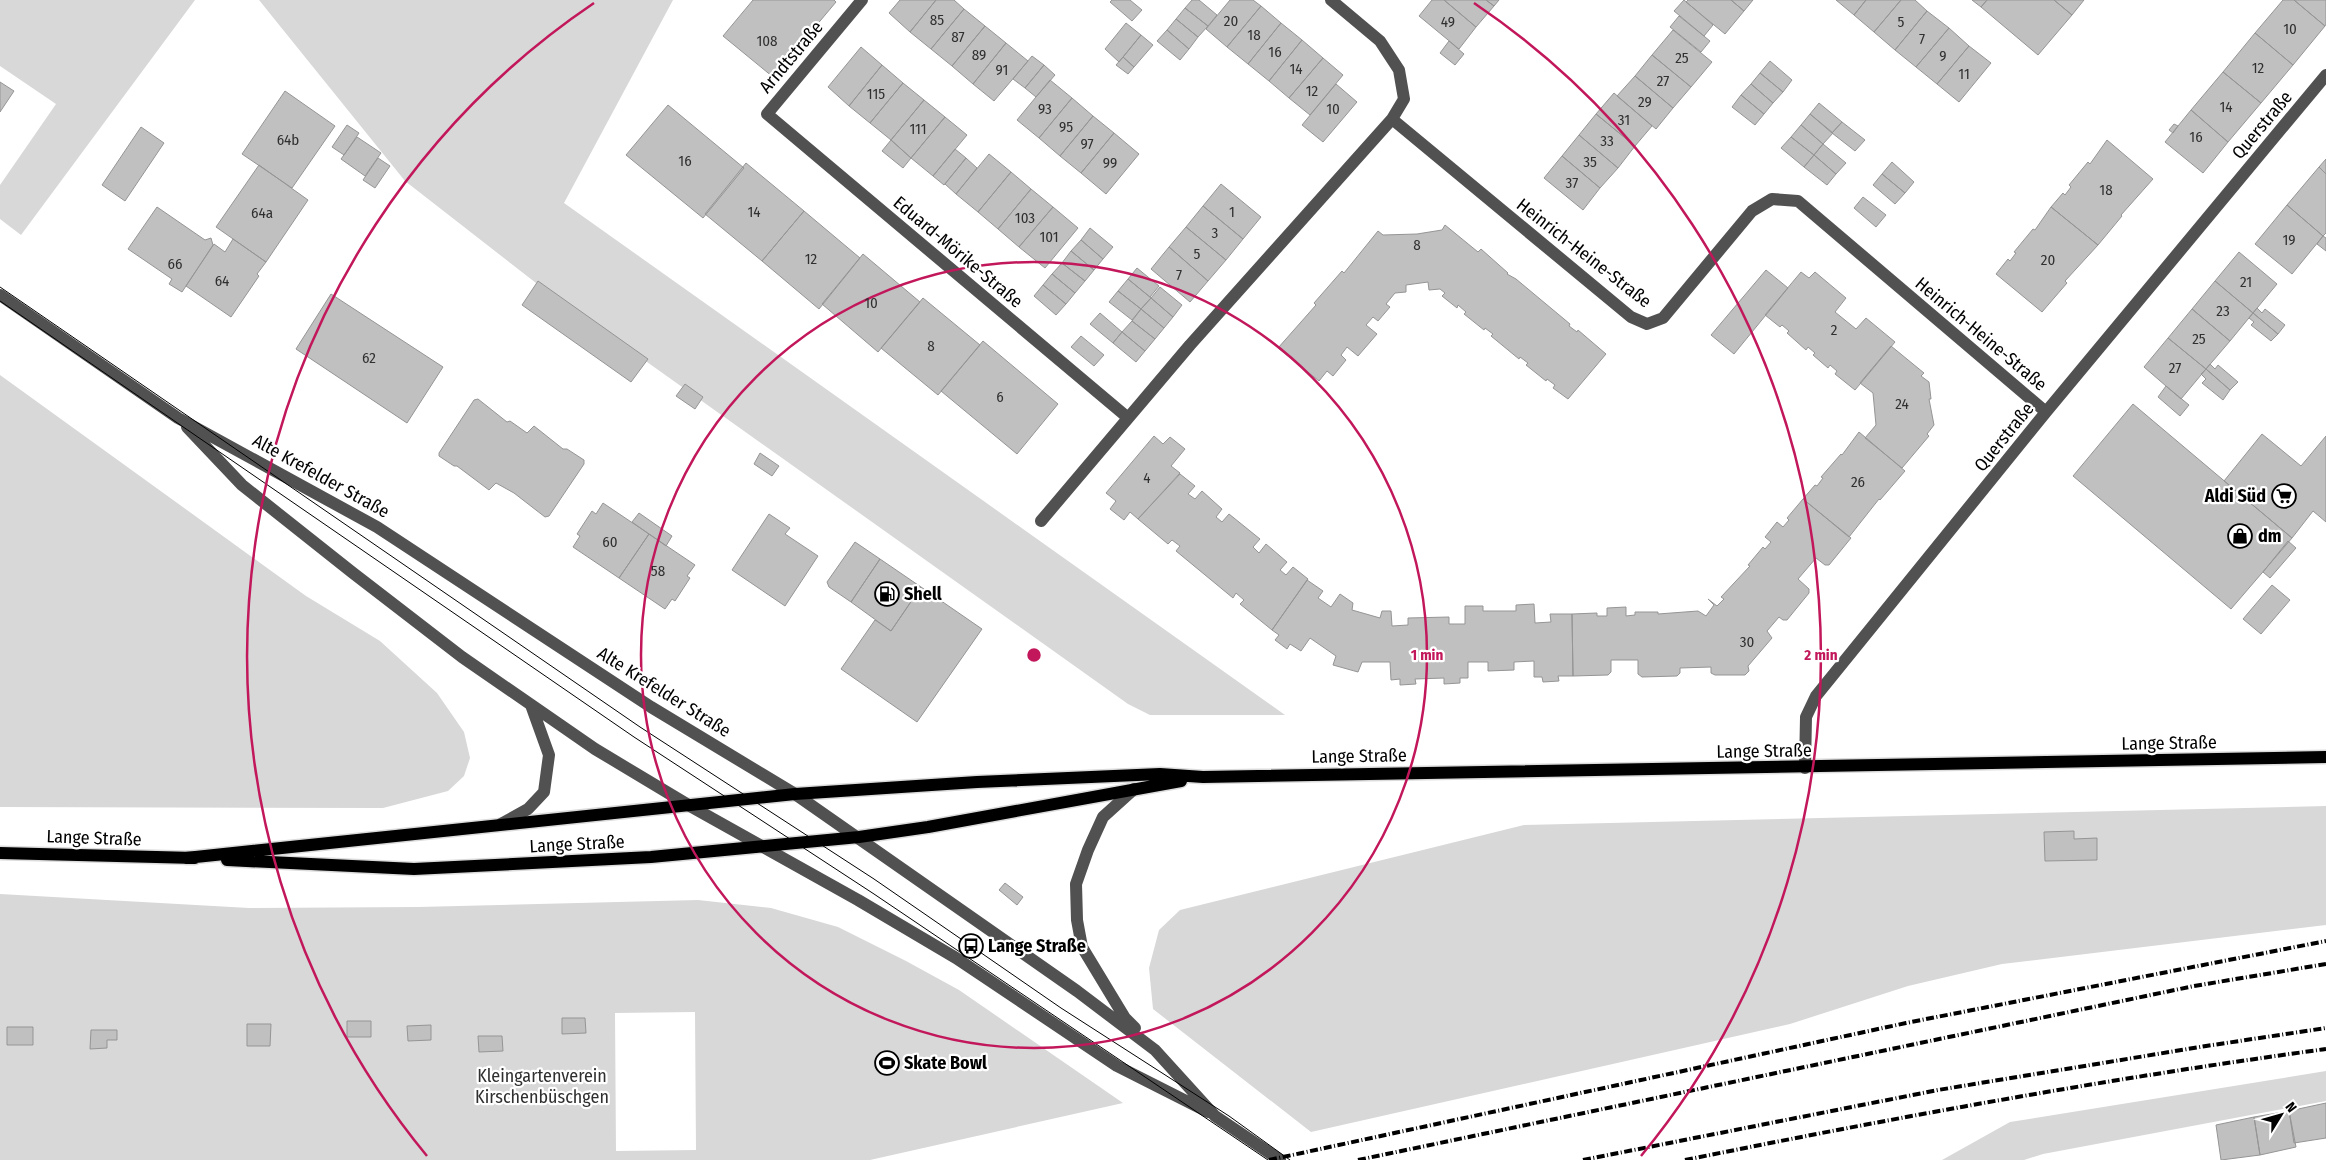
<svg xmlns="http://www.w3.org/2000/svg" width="2326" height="1160" font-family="'Fira Sans Condensed',sans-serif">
  <rect width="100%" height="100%" fill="#fff"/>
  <!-- green -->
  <path fill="#d8d8d8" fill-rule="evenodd" d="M0 0H195L21 235 0 219V185L56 104 0 66Z
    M259 0H673L564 203 1285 715H1150L1128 704 536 283 405 181Z
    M0 375 306 596 380 641 437 693 464 732 470 758 464 776 448 791 383 808 0 807Z
    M2326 806V925L2002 964 1908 986 1790 1024 1311 1132 1153 1009 1149 968 1159 930 1180 910 1524 825Z
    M0 894 249 908 418 907 698 900 771 908 838 927 906 961 959 990 1123 1103 870 1160H0ZM695 1012 696 1150 616 1151 615 1013Z
    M2326 1071V1101L2043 1154 2024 1160H1942L2010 1122Z"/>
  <!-- building -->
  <path fill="#c0c0c0" stroke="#959595" d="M753 0H834L836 2 773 77 723 36Z
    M900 0H936L910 32 889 13Z
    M936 0H954L964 9 931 49 910 32Z
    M1112 0H1130L1142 10 1132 21 1110 2Z
    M1192 0H1199L1217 15 1208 26 1185 8Z
    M1230 0H1253L1261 6 1227 47 1206 29Z
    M1432 0H1444L1476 27 1459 49 1419 16Z
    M1444 0H1486L1494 6 1476 27Z
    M1486 0H1499L1494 6Z
    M1684 0 1713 25 1704 36 1674 11Z
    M1688 0H1731L1744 11 1725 34 1686 2Z
    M1731 0H1753L1744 11Z
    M1836 0H1866L1854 15Z
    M1866 0H1901L1874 32 1854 15Z
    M1901 0H1915L1927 11 1895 50 1874 32Z
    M1972 0H1987L1981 7Z
    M1987 0H2054L2072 15 2038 55 1981 7Z
    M2054 0H2084L2072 15Z
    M2283 0H2294L2325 26 2293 65 2255 33Z
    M2294 0H2326V24L2325 26Z
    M1261 6 1281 23 1248 64 1227 47Z
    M1185 8 1208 26 1198 37 1176 19Z
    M964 9 985 26 952 66 931 49Z
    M1927 11 1949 28 1916 67 1895 50Z
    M1679 16 1710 41 1701 52 1670 27Z
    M1176 19 1198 37 1189 49 1167 30Z
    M1126 23 1141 35 1119 62 1105 49Z
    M1281 23 1302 40 1269 81 1248 64Z
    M985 26 1006 43 973 84 952 66Z
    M1949 28 1969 46 1937 84 1916 67Z
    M1167 30 1189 49 1180 60 1157 41Z
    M1673 30 1712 62 1691 87 1652 55Z
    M2255 33 2293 65 2261 103 2223 72Z
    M1141 35 1153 45 1134 67 1123 57Z
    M1302 40 1323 58 1289 98 1269 81Z
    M1449 41 1464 54 1455 65 1440 53Z
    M1006 43 1028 61 994 101 973 84Z
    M1969 46 1991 63 1959 102 1937 84Z
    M861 47 882 65 849 106 828 87Z
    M1652 55 1691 87 1673 108 1635 76Z
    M1032 56 1044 65 1025 88 1013 79Z
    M1123 57 1134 67 1128 74 1116 65Z
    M1323 58 1343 75 1310 115 1289 98Z
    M1770 61 1792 80 1783 92 1760 73Z
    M882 65 903 83 870 123 849 106Z
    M1044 65 1055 75 1036 97 1025 88Z
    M2223 72 2261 103 2228 142 2191 110Z
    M1760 73 1783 92 1773 103 1751 84Z
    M1635 76 1673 108 1656 129 1617 96Z
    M1050 80 1072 98 1039 138 1017 120Z
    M0 82 14 91 0 112Z
    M903 83 924 100 891 140 870 123Z
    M1336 84 1357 102 1323 142 1302 125Z
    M1751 84 1773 103 1764 114 1741 95Z
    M285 91 335 126 292 188 242 154Z
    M1614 93 1652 126 1635 146 1596 114Z
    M1741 95 1764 114 1755 125 1732 107Z
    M1072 98 1093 116 1060 156 1039 138Z
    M924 100 945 117 911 158 891 140Z
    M1819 103 1842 122 1832 133 1810 114Z
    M668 105 744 168 703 218 626 155Z
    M2191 110 2228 142 2203 173 2165 142Z
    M1596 114 1635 146 1618 168 1579 135Z
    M1810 114 1833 133 1823 144 1801 125Z
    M1093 116 1114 133 1081 173 1060 156Z
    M945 117 967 135 933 176 911 158Z
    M1842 122 1865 140 1855 151 1832 133Z
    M2174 124 2178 126 2173 133 2169 130Z
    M347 125 359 133 344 155 332 147Z
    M1801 125 1823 144 1814 155 1791 137Z
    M141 127 164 143 125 201 102 185Z
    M1114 133 1139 154 1106 194 1081 173Z
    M1579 135 1618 168 1600 188 1562 156Z
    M357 137 381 153 365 176 341 159Z
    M1791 137 1814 155 1804 167 1781 148Z
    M891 140 911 158 903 168 882 151Z
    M2107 140 2153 179 2121 215 2122 216 2098 245 2051 207 2063 193 2065 195 2071 187 2069 185 2088 162 2090 164Z
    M1823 144 1846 163 1836 174 1814 155Z
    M955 149 966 158 944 185 933 176Z
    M989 154 1011 172 978 212 956 194Z
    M1814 155 1836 174 1827 185 1804 167Z
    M1562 156 1600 188 1583 210 1544 178Z
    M378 158 390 166 375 188 363 180Z
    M966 158 977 168 956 194 945 184Z
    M2326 159V174L2319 167Z
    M1892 162 1914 182 1905 193 1882 174Z
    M746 163 804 211 762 261 705 214Z
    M259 165 308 200 266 262 216 227Z
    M2319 167 2326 174V233L2323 236 2287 205Z
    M1011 172 1031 189 998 229 978 212Z
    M1882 174 1905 193 1895 204 1873 185Z
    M1221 184 1261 217 1243 239 1203 206Z
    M1031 189 1053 207 1019 247 998 229Z
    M1863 197 1886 215 1876 227 1854 208Z
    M2287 205 2323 236 2292 274 2255 244Z
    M1203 206 1243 239 1226 260 1186 227Z
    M157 207 205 240 211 238 213 245 182 292 169 284 172 279 128 249Z
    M1053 207 1078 228 1045 268 1019 247Z
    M2051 207 2098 245 2065 281 2067 283 2042 312 1996 274 2008 259 2010 261 2016 253 2014 252 2033 229 2035 230Z
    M804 211 860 258 819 309 762 261Z
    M1445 225 1478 252 1481 249 1508 273 1507 274 1516 279 1570 324 1569 326 1577 332 1578 330 1606 354 1568 399 1553 388 1555 385 1547 379 1546 381 1526 365 1528 363 1520 357 1519 359 1491 336 1493 334 1485 328 1484 330 1464 314 1466 312 1458 305 1457 308 1442 296 1445 293 1440 289 1429 290 1428 282 1406 285V292L1395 293 1386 304 1390 307 1378 321 1373 317 1366 325 1377 334 1358 356 1347 347 1341 355 1346 360 1333 376 1327 371 1319 381 1278 348 1316 305 1314 303 1342 271 1344 273 1378 231 1383 235 1417 234 1442 230Z
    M1186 227 1226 260 1208 281 1169 247Z
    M1090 228 1113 247 1103 259 1081 240Z
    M2323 236 2326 238V251L2317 244Z
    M233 239 266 262 257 274 259 276 231 317 186 286 214 244 225 252Z
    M1081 240 1103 259 1094 270 1071 251Z
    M1169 247 1208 281 1190 302 1151 269Z
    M1071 251 1094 270 1085 281 1062 263Z
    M2239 252 2277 284 2253 313 2215 281Z
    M863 254 920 302 878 352 822 304Z
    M1062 263 1085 281 1075 293 1052 274Z
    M1137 268 1159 286 1150 297 1128 279Z
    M1766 270 1788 288 1734 354 1711 335Z
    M1801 272 1809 278 1815 272 1846 298 1835 312 1856 329 1866 318 1895 342 1855 390 1835 374 1837 371 1830 365 1828 368 1813 355 1815 353 1808 347 1806 350 1787 333 1789 331 1782 325 1780 327 1765 315Z
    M1052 274 1075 293 1066 304 1043 285Z
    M1128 279 1151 298 1141 309 1118 291Z
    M538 281 648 359 631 382 522 305Z
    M2215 281 2253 313 2230 341 2192 309Z
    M1043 285 1066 304 1056 315 1034 296Z
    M1160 287 1182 305 1173 317 1151 298Z
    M1118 291 1141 309 1132 320 1109 302Z
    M331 294 443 367 407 423 296 349Z
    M923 298 980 345 938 395 881 348Z
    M1151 298 1173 317 1164 328 1141 309Z
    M2257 308 2262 313 2265 309 2285 325 2278 334 2253 313Z
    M1141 309 1164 328 1155 339 1132 321Z
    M2192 309 2230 341 2206 369 2168 338Z
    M1100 313 1122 332 1113 343 1090 324Z
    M2253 313 2278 334 2271 341 2251 325 2254 322 2249 318Z
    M1132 321 1155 339 1145 351 1122 332Z
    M1122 332 1145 351 1136 362 1113 343Z
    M1081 336 1104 355 1094 366 1071 347Z
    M2168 338 2206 369 2181 399 2144 367Z
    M983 341 1058 404 1017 454 941 391Z
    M1891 346 1924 373 1921 376 1929 382 1931 399H1929L1934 425 1927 434 1929 436 1902 468 1865 438 1876 425 1873 393 1860 383Z
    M2210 364 2215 369 2218 365 2238 382 2230 390 2206 369Z
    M2206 369 2230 390 2223 400 2202 383 2206 379 2201 374Z
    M685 384 703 397 695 409 676 396Z
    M2166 386 2189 405 2180 416 2158 397Z
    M478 399 507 422 510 421 527 433 534 426 563 449H567L584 460V464L549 516 545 517 514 493 496 483 489 490 457 466H454L439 456V453L474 400Z
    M2133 404 2292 538 2231 609 2073 476Z
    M1859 432 1905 471 1880 500 1879 499 1849 537 1803 499 1815 485 1817 486 1823 478 1821 477 1841 454 1842 455Z
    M2262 434 2301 466 2326 436V522L2313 511 2292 538 2224 481Z
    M1154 436 1163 444 1170 437 1185 449 1171 466 1180 473 1138 519 1130 512 1124 520 1110 509 1116 501 1106 493Z
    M760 453 779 466 772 476 754 464Z
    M1180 474 1195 486 1188 494 1195 499 1202 491 1222 509 1216 517 1222 522 1229 514 1260 539 1253 547 1259 553 1266 544 1287 562 1280 570 1286 575 1293 567 1308 579 1272 630 1240 604 1244 600 1236 593 1233 598 1176 551 1180 546 1172 540 1168 544 1138 519Z
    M1803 499 1851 538 1829 565H1825L1816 558 1798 579 1809 589V593L1787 620H1783L1779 617 1767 631 1772 638 1748 666 1749 671 1745 675H1715L1711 673V667L1680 668V673L1677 676 1642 677 1638 674V660H1611V672L1608 675 1573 676 1572 614 1597 613V616H1607V608L1626 607V616L1635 615V612H1658V614L1698 611 1706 616 1714 605 1708 599 1717 606 1724 599 1721 597 1750 566 1748 565 1763 547 1765 549 1771 542 1765 537 1777 522 1783 527 1789 520 1787 518Z
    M603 503 649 534 619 578 573 547 580 536 577 534 592 511 596 514Z
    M639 513 672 536 666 546 632 522Z
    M769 514 790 528 785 534 818 556 785 606 732 570Z
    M649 534 695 565 687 576 690 578 675 601 672 599 665 609 619 578Z
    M2288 541 2296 548 2270 578 2263 572Z
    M855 542 880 559 851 602 829 587 827 582Z
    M880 559 921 587 891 631 851 602Z
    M1307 580 1323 591 1318 598 1331 607 1340 594 1353 603 1352 610 1380 618 1382 611H1391L1392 626 1408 625V618L1449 617V624H1465V606H1483V611H1516V605L1534 604 1535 623 1551 622 1550 614H1572L1573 676H1558L1559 681 1543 682 1542 677H1534V661L1514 662V670L1488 671V662H1468V678H1460V683L1444 684V678L1415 679 1416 684 1400 685V679L1391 680 1390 662H1362L1358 672 1333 665 1336 656 1310 638 1301 651 1290 644 1287 649 1275 640 1279 635 1272 630Z
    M2272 585 2290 600 2261 634 2243 619Z
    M921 587 982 629 917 722 841 669 875 620 891 631Z
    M2074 831V839L2097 838V860L2045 861 2044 832Z
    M1005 883 1023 897 1017 905 999 890Z
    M562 1018H585L586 1033 562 1034Z
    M347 1021H371V1037H347Z
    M247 1024H271L270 1046H247Z
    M431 1025V1040L408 1041 407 1026Z
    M7 1027H33V1045H7Z
    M91 1030H117V1040H107V1048L90 1049Z
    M478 1036H502L503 1051 479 1052Z
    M2326 1103V1138L2294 1143 2289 1111Z
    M2289 1111 2296 1147 2260 1155 2254 1117Z
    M2254 1117 2260 1155 2221 1160 2216 1125Z"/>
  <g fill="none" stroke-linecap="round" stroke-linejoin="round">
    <!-- major casing -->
    <g stroke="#dbdbdb" stroke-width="15">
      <path id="major" d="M0 853 195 858
        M186 858 795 794 977 782 1160 774 1203 777 2326 757
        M227 860 414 869 651 857 859 837 928 827 1181 781"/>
    </g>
    <!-- minor -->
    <path stroke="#515151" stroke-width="12" d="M862 0 767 114 1127 417
      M1331 0 1380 41 1399 70 1404 99 1392 119 1631 317 1647 324 1663 318 1752 211 1772 199 1798 201 2046 412
      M0 295 178 418 377 527 651 707 795 794 1077 991 1155 1050 1215 1116 1280 1160
      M187 427 242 485 353 573 462 657 595 749 690 806 858 900 956 958 1117 1066 1208 1112
      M1041 521 1190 345 1392 119
      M1805 768 1806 717 1816 696 2046 412 2326 75
      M1134 789 1103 817 1088 850 1076 884 1077 920 1082 947 1125 1018 1135 1028
      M501 824 528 809 544 792 549 755 531 705"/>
    <!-- major -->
    <use href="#major" stroke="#000" stroke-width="12"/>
    <!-- tram -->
    <path stroke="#000" stroke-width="1" d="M0 287 640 727 874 879 1061 1008 1229 1116 1290 1160
      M0 301 634 737 874 894 1268 1160"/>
    <!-- rail -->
    <path stroke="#000" stroke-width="4" stroke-dasharray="8 2.5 1 2.5" stroke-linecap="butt" d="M1269 1160 1906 1023 2326 941
      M1358 1160 2194 986 2326 964
      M1583 1160 1938 1090 2206 1046 2326 1028
      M1685 1160C1898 1117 2111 1078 2326 1049"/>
  </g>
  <!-- distance rings -->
  <g fill="none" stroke="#c2185b" stroke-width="2.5">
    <circle cx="1034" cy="655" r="393"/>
    <path d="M427 1156A787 787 0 0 1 594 3M1474 3A787 787 0 0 1 1641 1156"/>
  </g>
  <!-- icons -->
  <defs>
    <g id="supermarket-ring" transform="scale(1.25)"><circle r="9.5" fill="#fff" stroke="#000" stroke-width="1.5"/><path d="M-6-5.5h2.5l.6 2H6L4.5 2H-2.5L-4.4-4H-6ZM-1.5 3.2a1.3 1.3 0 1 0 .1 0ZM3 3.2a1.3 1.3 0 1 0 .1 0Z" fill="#000"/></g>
    <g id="shop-ring" transform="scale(1.25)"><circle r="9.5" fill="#fff" stroke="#000" stroke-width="1.5"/><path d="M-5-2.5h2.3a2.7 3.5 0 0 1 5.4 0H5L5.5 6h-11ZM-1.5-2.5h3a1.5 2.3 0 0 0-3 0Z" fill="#000"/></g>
    <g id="fuel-ring" transform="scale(1.25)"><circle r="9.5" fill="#fff" stroke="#000" stroke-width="1.5"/><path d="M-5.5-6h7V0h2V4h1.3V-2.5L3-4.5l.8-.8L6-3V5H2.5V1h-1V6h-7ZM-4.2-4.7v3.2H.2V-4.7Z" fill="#000"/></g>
    <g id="bus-ring" transform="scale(1.25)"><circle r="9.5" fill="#fff" stroke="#000" stroke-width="1.5"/><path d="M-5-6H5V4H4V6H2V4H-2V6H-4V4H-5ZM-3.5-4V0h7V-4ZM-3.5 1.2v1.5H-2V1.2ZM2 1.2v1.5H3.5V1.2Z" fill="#000"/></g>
    <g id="stadium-ring" transform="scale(1.25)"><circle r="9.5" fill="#fff" stroke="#000" stroke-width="1.5"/><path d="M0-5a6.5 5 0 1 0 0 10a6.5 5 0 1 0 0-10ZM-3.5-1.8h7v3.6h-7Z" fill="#000"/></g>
  </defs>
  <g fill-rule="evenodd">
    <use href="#supermarket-ring" x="2284" y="496"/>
    <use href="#shop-ring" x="2240" y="536"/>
    <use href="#fuel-ring" x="887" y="594"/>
    <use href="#bus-ring" x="971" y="946"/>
    <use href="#stadium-ring" x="887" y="1063"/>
  </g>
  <g text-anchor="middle" stroke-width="4.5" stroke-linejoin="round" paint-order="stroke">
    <!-- number labels -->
    <g font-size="15" fill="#303030">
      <text x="937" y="25">85</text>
      <text x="1231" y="26">20</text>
      <text x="1448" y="27">49</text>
      <text x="1901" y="27">5</text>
      <text x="2290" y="34">10</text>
      <text x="1254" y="40">18</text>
      <text x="958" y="42">87</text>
      <text x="1922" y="44">7</text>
      <text x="767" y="46">108</text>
      <text x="1275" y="57">16</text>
      <text x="979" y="60">89</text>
      <text x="1943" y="61">9</text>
      <text x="1682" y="63">25</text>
      <text x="2258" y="73">12</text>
      <text x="1296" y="74">14</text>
      <text x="1002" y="75">91</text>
      <text x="1964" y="79">11</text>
      <text x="1663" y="86">27</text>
      <text x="1312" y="96">12</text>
      <text x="876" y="99">115</text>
      <text x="1645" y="107">29</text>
      <text x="2226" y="112">14</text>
      <text x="1045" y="114">93</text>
      <text x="1333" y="114">10</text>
      <text x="1624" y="125">31</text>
      <text x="1066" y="132">95</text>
      <text x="918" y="134">111</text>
      <text x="2196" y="142">16</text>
      <text x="288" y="145">64b</text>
      <text x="1607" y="146">33</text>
      <text x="1087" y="149">97</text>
      <text x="685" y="166">16</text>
      <text x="1590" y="167">35</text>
      <text x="1110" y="168">99</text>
      <text x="1572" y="188">37</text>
      <text x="2106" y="195">18</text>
      <text x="754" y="217">14</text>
      <text x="1232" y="217">1</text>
      <text x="262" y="218">64a</text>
      <text x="1025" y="223">103</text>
      <text x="1215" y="238">3</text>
      <text x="1049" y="242">101</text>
      <text x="2289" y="245">19</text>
      <text x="1417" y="250">8</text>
      <text x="1197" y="259">5</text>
      <text x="811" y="264">12</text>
      <text x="2048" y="265">20</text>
      <text x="175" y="269">66</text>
      <text x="1179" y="280">7</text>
      <text x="222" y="286">64</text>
      <text x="2246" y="287">21</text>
      <text x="871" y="308">10</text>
      <text x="2223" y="316">23</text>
      <text x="1834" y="335">2</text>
      <text x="2199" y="344">25</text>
      <text x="931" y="351">8</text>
      <text x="369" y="363">62</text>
      <text x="2175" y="373">27</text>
      <text x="1000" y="402">6</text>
      <text x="1902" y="409">24</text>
      <text x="1147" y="483">4</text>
      <text x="1858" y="487">26</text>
      <text x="610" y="547">60</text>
      <text x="658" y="576">58</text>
      <text x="1747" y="647">30</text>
    </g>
    <!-- street labels -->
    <g font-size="18" fill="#000" stroke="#fff">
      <text transform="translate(791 57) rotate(-50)" y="6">Arndtstraße</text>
      <text transform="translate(2262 125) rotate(-50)" y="6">Querstraße</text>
      <text transform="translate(958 252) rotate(40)" y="6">Eduard-Mörike-Straße</text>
      <text transform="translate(1584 253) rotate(38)" y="6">Heinrich-Heine-Straße</text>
      <text transform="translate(1981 334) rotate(40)" y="6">Heinrich-Heine-Straße</text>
      <text transform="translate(2004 437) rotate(-51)" y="6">Querstraße</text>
      <text transform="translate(321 476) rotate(29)" y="6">Alte Krefelder Straße</text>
      <text transform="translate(664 692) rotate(32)" y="6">Alte Krefelder Straße</text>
      <text transform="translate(2169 743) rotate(-1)" y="6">Lange Straße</text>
      <text transform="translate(1764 751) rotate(-1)" y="6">Lange Straße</text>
      <text transform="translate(1359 756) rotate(-1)" y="6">Lange Straße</text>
      <text transform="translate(94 838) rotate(2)" y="6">Lange Straße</text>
      <text transform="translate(577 844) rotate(-3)" y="6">Lange Straße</text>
    </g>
    <!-- poi labels -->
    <g font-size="18" font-weight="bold" fill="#000" stroke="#fff" text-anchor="start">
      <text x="2266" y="502" text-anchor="end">Aldi Süd</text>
      <text x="2258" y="542">dm</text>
      <text x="904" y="600">Shell</text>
      <text x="988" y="952">Lange Straße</text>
      <text x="904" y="1069">Skate Bowl</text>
    </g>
    <!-- park labels -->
    <g font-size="18" fill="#2f2f2f" stroke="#fff">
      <text x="542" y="1082">Kleingartenverein<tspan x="542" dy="21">Kirschenbüschgen</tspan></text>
    </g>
  </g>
  <circle cx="1034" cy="655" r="8" fill="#c2185b" stroke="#fff" stroke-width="2.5"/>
  <g font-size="15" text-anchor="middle" font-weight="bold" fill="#c2185b" stroke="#fff" stroke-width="4.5" stroke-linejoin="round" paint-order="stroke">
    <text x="1427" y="660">1 min</text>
    <text x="1821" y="660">2 min</text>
  </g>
  <!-- north arrow -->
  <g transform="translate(2281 1115) rotate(53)" stroke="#ffffff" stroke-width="4" paint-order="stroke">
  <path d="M0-4L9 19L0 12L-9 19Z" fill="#000000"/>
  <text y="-8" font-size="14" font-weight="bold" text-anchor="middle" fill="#000000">N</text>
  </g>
</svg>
